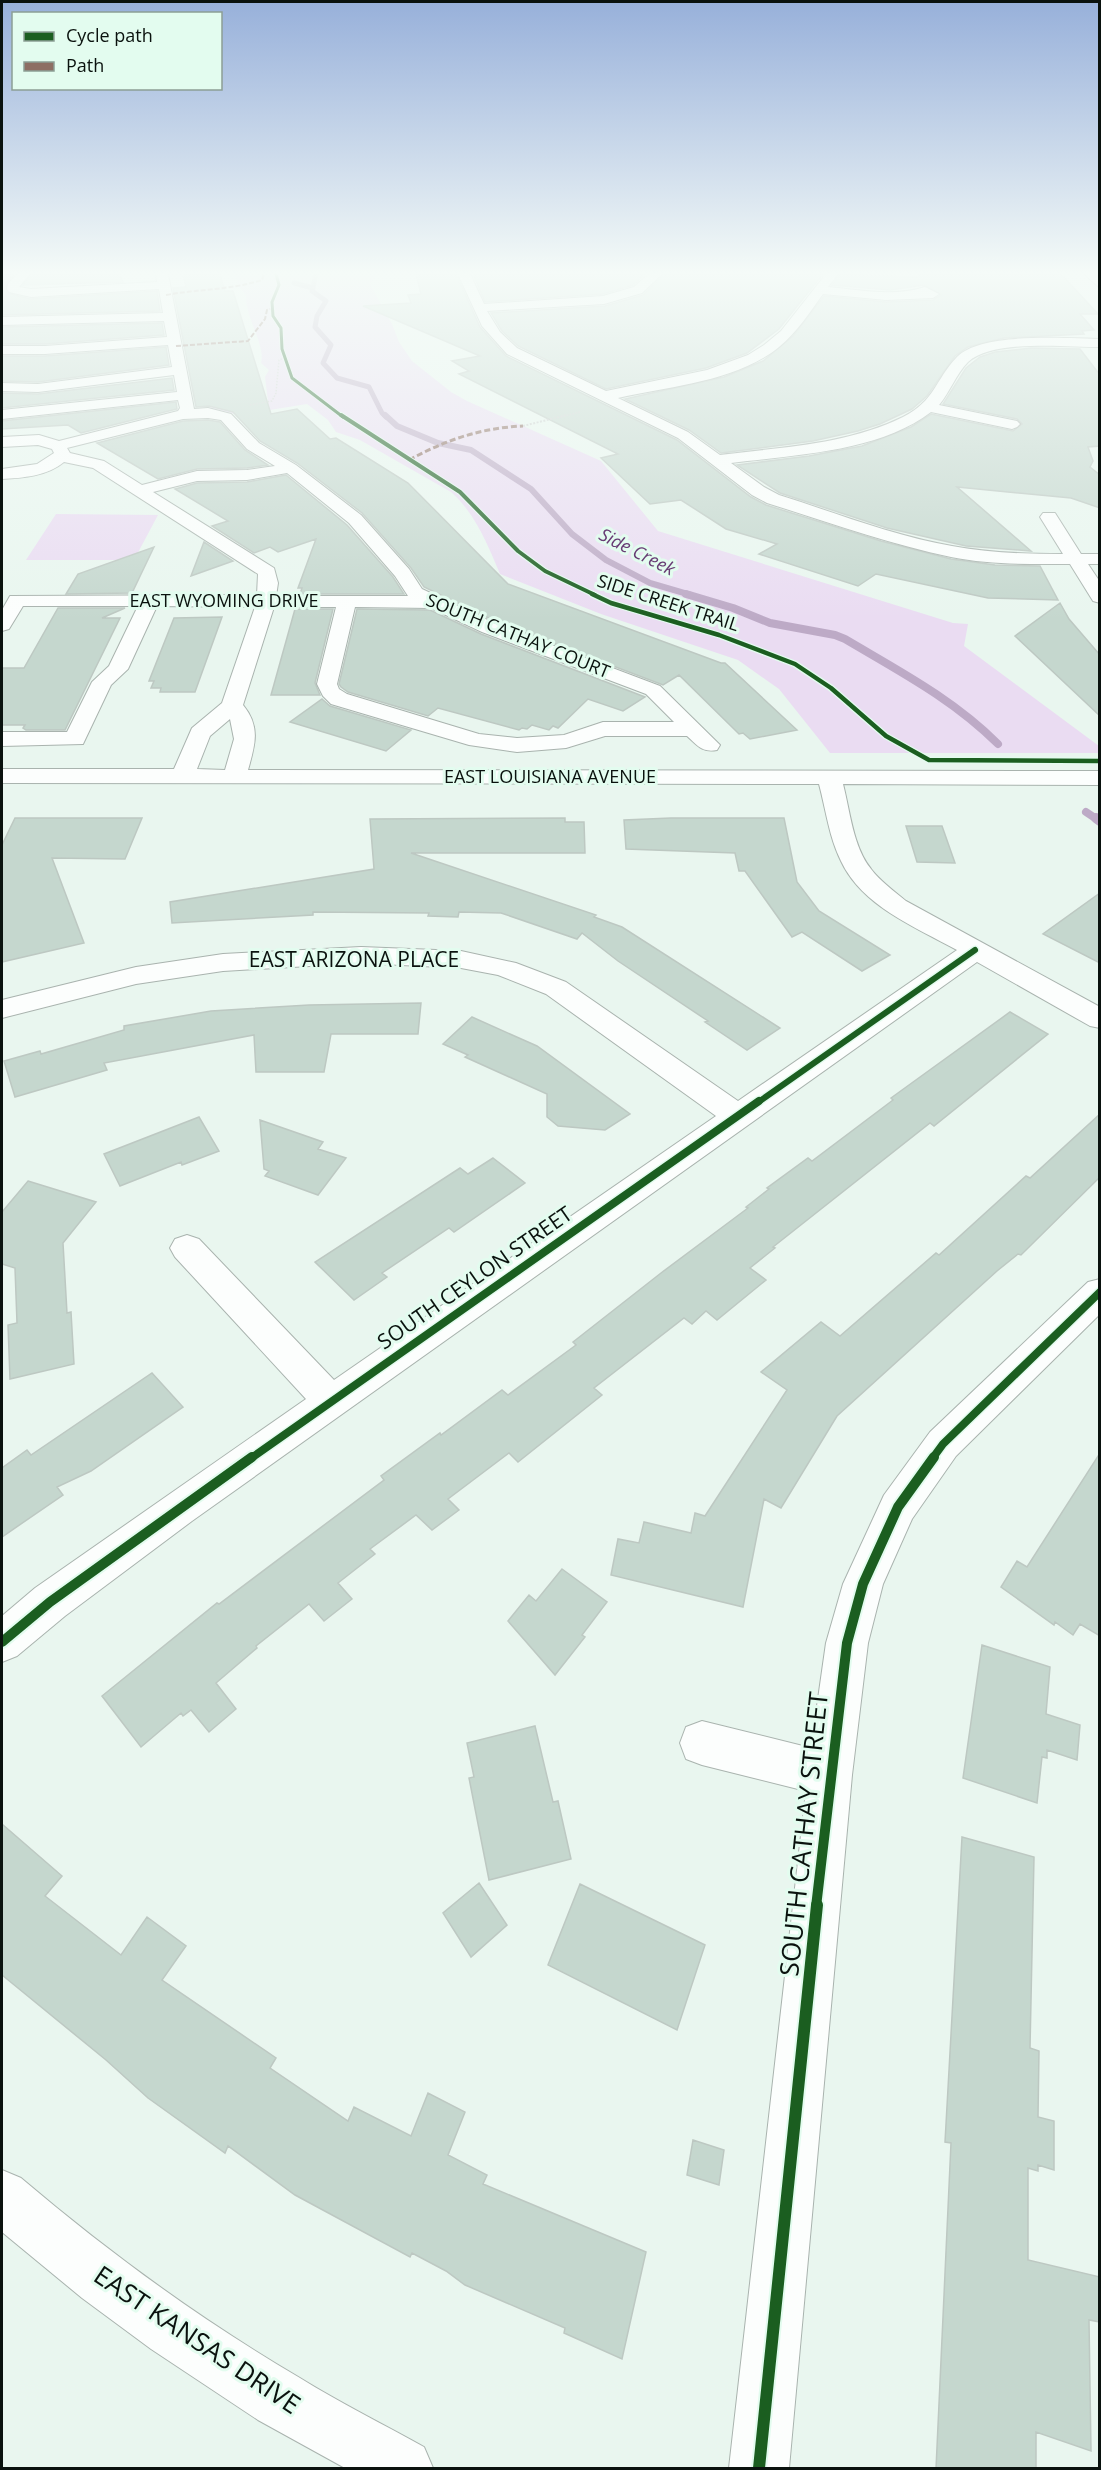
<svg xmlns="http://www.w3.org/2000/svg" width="1101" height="2470" font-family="'Open Sans',sans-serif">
  <rect width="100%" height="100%" fill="#e9f6ef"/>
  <!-- green -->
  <path fill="#eadcf2" d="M235 274H377L370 284 392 324 399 342 412 361 451 392 467 401 601 461 658 531 953 623 968 624 964 646 1099 746V753H830L779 689 738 660 601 614 500 574C488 545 475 513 451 492L360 440 336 432 328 420 307 404 238 415 208 407 268 401 265 377 269 370 261 363C266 346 245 317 246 295L239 287Z
    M56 514 158 515 134 560H26Z"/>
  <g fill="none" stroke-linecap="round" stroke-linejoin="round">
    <!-- stream-far3 -->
    <path stroke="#bdaac6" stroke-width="5" d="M316 274 312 291 326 301 317 316 315 327 331 345 323 363 337 378 369 387 382 413 386 417
      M294 283 313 288"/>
    <!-- stream-far2 -->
    <path stroke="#bdaac6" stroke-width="6" d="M385 415 397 426 438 443 471 450 531 489 572 534 606 560 650 583 691 595"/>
    <!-- stream-far1 -->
    <path stroke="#bdaac6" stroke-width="8" d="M686 594 733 608 770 623 835 635 845 639C899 671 953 699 998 744
      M1086 812 1098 820"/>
    <!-- stream -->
    <path stroke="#bdaac6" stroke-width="10" d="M1096 818 1100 821"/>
  </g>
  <!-- building -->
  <path fill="#c5d7ce" stroke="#bdc8c2" stroke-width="1.5" d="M2 274H14L6 284 7 293 30 299 157 291 160 311 2 315Z
    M32 274H119L123 282 23 285Z
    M183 274H220L225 291H233L271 414 297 409 330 439 336 438 408 483 508 584 721 663H725L797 730 750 739 743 733 739 734 679 675 663 685 497 622 424 587 411 568 362 513 297 463 260 441 233 412 209 406 196 407 173 288 186 287Z
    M416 274H456L480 327 506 356 677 440 751 497 766 505 881 541 951 559 995 565 1040 566 1058 600 988 598 876 574 858 586 759 554 777 544 726 529 681 500 650 504 601 458 618 454 459 374 469 371 452 361 480 356 363 306 411 303 408 295 421 294Z
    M473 274H645L633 285 603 294 485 302Z
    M664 274H823L779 329 747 353 706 368 606 389 518 346 502 331 491 313 605 306 643 295Z
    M840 274 917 277 921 274H1061L1098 314H1080L1094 330 1082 331 1084 334 1004 338 968 347 955 356 927 396 912 409 880 424 858 431 813 441 721 453 689 430 625 399 724 377 763 361 793 336 824 296 886 302 933 300 941 295 924 285 890 290 832 285Z
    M162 323 164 335 45 344H2V327Z
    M166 347 169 365 38 382 2 381V356H45Z
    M1031 348 1080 349 1100 375V446L1088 447 1093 461 1090 467 1100 475V508L1071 498 957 487 1031 551 966 546 887 528 780 493 737 465 809 456 862 446 911 427 931 414 1013 431 1022 424 1017 419 943 404 966 368 980 357 995 352Z
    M172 378 174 390 2 408V393L38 394Z
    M176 402 177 409 81 433 68 425 2 429V421Z
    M208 420 220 422 245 450 268 465 247 468 197 469 158 479 97 443 183 421Z
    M286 475 347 525 393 577 404 594H300L302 588H298L316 539 278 552 270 547 254 553 212 526 228 521 175 489 197 483 247 482Z
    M204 542 233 561 191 576Z
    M154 547 132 593 66 594 78 574Z
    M1060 603 1069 619 1100 655V716L1015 636Z
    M58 608H125L102 618H120L65 730H26L23 728 25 725H2V668H24Z
    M295 609H333L315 683 320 695H271Z
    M357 609 430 610 481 634 645 697 623 711 588 699 558 728 553 726 549 730 532 725 527 729 522 728 519 730 438 708 428 716 348 692 341 687 339 684Z
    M222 617 195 692H160L161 688H151L154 681H149L174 618Z
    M322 699 330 706 411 730 386 751 290 722Z
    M15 818H142L125 859 52 858 84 943 2 962V845Z
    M565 818V822H584L585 853H411L596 915 594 917 622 927 780 1028 747 1050 705 1022 708 1021 618 961 582 933 577 939 501 913 459 912 458 917 428 916 429 913 313 912V915L172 923 170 902 374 869 370 819Z
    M671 818H784L797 882 819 911 890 955 862 971 802 932 792 937 745 871H739L735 853 626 849 624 820Z
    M906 826H942L955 863 917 862Z
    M1100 893V963L1043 934Z
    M421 1003 418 1034H331L324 1072H256L254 1035 104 1063 107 1070 15 1097 4 1061 40 1051 41 1054 124 1030V1026L211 1011 309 1005Z
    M1010 1012 1048 1034 934 1126 930 1123 773 1247 775 1248 750 1268 766 1280 717 1320 706 1311 692 1324 684 1318 594 1388 602 1395 518 1462 509 1453 448 1499 459 1510 432 1530 416 1515 370 1549 375 1554 338 1583 352 1599 324 1621 309 1604 256 1646 257 1648 216 1683 236 1709 209 1732 191 1710 183 1716 181 1713 141 1747 102 1696 217 1603 219 1604 384 1480 381 1476 440 1433 441 1435 502 1390 508 1395 576 1345 573 1342 661 1273 748 1208 746 1207 769 1189 767 1188 808 1158 812 1161 893 1100 891 1098Z
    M472 1017 537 1046 630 1114 605 1130 558 1126 547 1117V1094L465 1057 468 1055 443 1044Z
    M1100 1114V1177L1021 1255 1018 1254 997 1271 837 1416 781 1508 764 1499 743 1607 611 1575 618 1539 639 1543 644 1522 691 1533 695 1513 705 1516 787 1390 761 1372 821 1322 840 1336 936 1253 939 1255 1026 1176 1030 1178Z
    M199 1117 219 1151 182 1165 181 1162 120 1186 104 1154Z
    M260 1120 323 1142 318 1149 346 1158 318 1195 265 1176 269 1171 264 1169Z
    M493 1158 525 1183 454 1232 449 1228 382 1273 387 1277 354 1300 315 1262 460 1168 468 1174Z
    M28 1181 96 1202 63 1243 67 1313 71 1312 74 1364 10 1379 8 1325 17 1323 15 1268 2 1264V1212Z
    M152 1373 183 1407 91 1471 57 1487 63 1495 2 1537V1468L27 1450 31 1455Z
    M1100 1453V1636L1080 1624 1073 1635 1055 1622 1054 1625 1001 1587 1017 1561 1027 1567Z
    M562 1569 607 1602 582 1635 585 1637 555 1675 508 1621 529 1595 536 1601Z
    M982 1645 1050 1667 1046 1714 1080 1725 1077 1760 1047 1750V1758L1042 1757 1037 1803 963 1778Z
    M535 1726 553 1802 558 1801 571 1859 489 1880 469 1778 474 1777 467 1743Z
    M2 1824 62 1876 45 1896 121 1955 147 1917 186 1946 162 1980 276 2058 270 2068 348 2121 354 2107 411 2136 428 2093 465 2112 448 2155 487 2175 483 2184 646 2252 622 2359 564 2333 565 2328 465 2285 446 2271 412 2253 410 2257 295 2195 228 2146 225 2153 148 2098 106 2060 2 1975Z
    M962 1837 1034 1857 1030 2048 1039 2051 1038 2117 1054 2121V2170L1038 2165V2171L1028 2168V2260L1100 2277V2322L1089 2320 1091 2451 1036 2432V2469H936L951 2143 945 2142Z
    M479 1883 507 1925 471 1957 443 1913Z
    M580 1884 705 1945 677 2030 548 1965Z
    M693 2140 724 2150 719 2185 687 2175Z"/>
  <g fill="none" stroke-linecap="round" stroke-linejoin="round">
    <!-- minor casing -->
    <g stroke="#a9b3ae" stroke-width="2">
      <path id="minor" d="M17 274H30L19 287 31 289 157 282 156 274H168L194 409 208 408 231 414 259 443 296 465 361 515 409 569 422 589 496 624 660 686 720 745 717 750C702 753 697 745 687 736H605L566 748 517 752 469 745 331 704 323 696 317 684 336 607H274L243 705C261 727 255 745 248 770L1100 771V785L843 784C850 811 853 847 871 869 880 881 894 891 906 901L1100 1007V1028L1090 1026 977 962 192 1521 65 1616 17 1656 2 1662V1616L35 1588 306 1399 175 1257 170 1248 175 1239 187 1235 199 1239 334 1380 716 1116 546 994 498 975 461 968 361 963 223 971 136 984 2 1018V1000L136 967 223 954 361 947 461 951 516 963 566 982 738 1101 957 950C915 927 862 906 841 861 829 837 826 810 819 784L2 783V769H174L192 728 222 703 255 607 157 606 128 669 111 685 83 744 2 746V732H67L92 682 109 666 138 606H23L9 629 2 631V610L10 596 257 595 258 574 93 468 64 462C47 476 23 478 2 479V469L37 464 54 453 52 449 38 445 2 447V437L39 435 59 441 178 411 180 408 178 400 2 419V410L177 392 174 375 38 392 2 391V383L38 384 172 367 168 345 45 354H2V346H45L167 337 164 321 2 325V317L163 313 159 289 31 297 9 292 7 289 8 284ZM208 418 221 420 247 449 275 466 247 470 197 471 142 485 104 461 70 453 67 448 183 419ZM287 473 349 523 395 576 408 596H276L278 583 274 568 153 492 197 481 247 480ZM355 607 431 608 482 632 646 694 674 722H603L564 735 517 738 479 734 347 694 339 689 337 684ZM230 719 234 739 225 770 197 769 210 736Z
        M458 274H470L484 304 603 296 634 287 649 274H662L642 293 604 304 487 311 500 332 517 348 606 391 707 370 748 355 764 345 781 331 826 274H838L828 287C860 290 895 297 925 287L939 294 933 298 886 300 823 294C810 312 797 332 779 347 736 382 670 386 618 398L688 432 720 455C781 447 846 445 903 417 935 401 935 380 957 357 981 332 1066 338 1100 339V347C1067 347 993 339 968 362 956 374 950 392 939 405L1017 421 1020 424 1017 427 1012 429 931 412C879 452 794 455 731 463L764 487 779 495C836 513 894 536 952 546 989 553 1026 554 1063 554L1040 517 1043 513H1055L1081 554H1100V564H1088L1100 582V603L1093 601 1070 564C1031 564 990 565 951 557 889 544 828 522 767 503L752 495 678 438 507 354 482 326Z
        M1084 274H1097L1100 277V288Z
        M1100 1279V1314L956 1456 912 1519 883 1584 868 1643 852 1775 789 2468H729L806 1791 702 1765 686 1759 680 1743 686 1727 702 1721 811 1748 826 1643 843 1584 884 1495 930 1432 1088 1282Z
        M2 2170 21 2178C108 2252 201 2320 300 2378 340 2403 383 2424 424 2447L433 2468H345L258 2420 151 2349 82 2298 2 2232Z"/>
    </g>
    <!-- path-far1 -->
    <path stroke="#ced1d0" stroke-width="1.5" stroke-dasharray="1.5 1.5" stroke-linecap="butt" d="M276 274 279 285 272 302 273 316 281 328 282 349 292 378 343 417
      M250 405 272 401 276 393 279 360 285 358
      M561 417 580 412"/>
    <!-- path -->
    <path stroke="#ced1d0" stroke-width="2" stroke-dasharray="2 1.5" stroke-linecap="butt" d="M341 415 460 492 526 558 566 582 611 603 719 635 795 664 831 688 886 736 910 750
      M523 426 567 415"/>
    <!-- minor -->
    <use href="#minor" fill="#fcfefd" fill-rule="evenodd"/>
    <!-- quiet-far1 -->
    <path stroke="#8d6e63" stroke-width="2" stroke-dasharray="5 2" stroke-linecap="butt" d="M166 295C198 289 231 290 262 280L264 274
      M176 346 248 341 265 319 267 310 271 309"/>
    <!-- quiet -->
    <path stroke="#8d6e63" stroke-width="3" stroke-dasharray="6 3" stroke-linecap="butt" d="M409 460C446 440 480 428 523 426"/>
    <!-- cycleway-far6 casing -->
    <g stroke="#e3fcef" stroke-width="4.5">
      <path id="cycleway-far6" d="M276 274 279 285 272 302 273 316 281 328 282 349 292 378 343 417"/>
    </g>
    <!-- cycleway-far5 casing -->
    <g stroke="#e3fcef" stroke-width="6">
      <path id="cycleway-far5" d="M341 415 460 492 518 551 545 571 595 595"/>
    </g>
    <!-- cycleway-far4 casing -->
    <g stroke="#e3fcef" stroke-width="7">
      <path id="cycleway-far4" d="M592 594 611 603 719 635 795 664 831 688 886 736 929 760 1100 761"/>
    </g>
    <!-- cycleway-far3 casing -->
    <g stroke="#e3fcef" stroke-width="9">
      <path id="cycleway-far3" d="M757 1103 975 950"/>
    </g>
    <!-- cycleway-far2 casing -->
    <g stroke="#e3fcef" stroke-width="11">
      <path id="cycleway-far2" d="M250 1459 759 1101
        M932 1459 943 1444 1100 1292"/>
    </g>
    <!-- cycleway-far1 casing -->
    <g stroke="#e3fcef" stroke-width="14">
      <path id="cycleway-far1" d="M2 1642 50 1602 252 1457
        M816 1907 847 1643 863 1584 898 1507 934 1457"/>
    </g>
    <!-- cycleway casing -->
    <g stroke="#e3fcef" stroke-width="16">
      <path id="cycleway" d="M759 2468 817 1905"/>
    </g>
    <!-- cycleway-far6 -->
    <use href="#cycleway-far6" stroke="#1b5e20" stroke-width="3"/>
    <!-- cycleway-far5 -->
    <use href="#cycleway-far5" stroke="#1b5e20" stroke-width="4"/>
    <!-- cycleway-far4 -->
    <use href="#cycleway-far4" stroke="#1b5e20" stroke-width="4.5"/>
    <!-- cycleway-far3 -->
    <use href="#cycleway-far3" stroke="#1b5e20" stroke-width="6"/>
    <!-- cycleway-far2 -->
    <use href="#cycleway-far2" stroke="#1b5e20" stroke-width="8"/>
    <!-- cycleway-far1 -->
    <use href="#cycleway-far1" stroke="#1b5e20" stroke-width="10"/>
    <!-- cycleway -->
    <use href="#cycleway" stroke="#1b5e20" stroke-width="12"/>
  </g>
  <!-- sky -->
  <linearGradient id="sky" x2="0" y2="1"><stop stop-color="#97b0da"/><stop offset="0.44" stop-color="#f5fbf8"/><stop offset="1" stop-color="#f5fbf8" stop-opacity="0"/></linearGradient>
  <rect width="1101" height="620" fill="url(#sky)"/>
  <g text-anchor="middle" stroke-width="6" stroke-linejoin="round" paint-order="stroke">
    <!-- far-water labels -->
    <g font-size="18" font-style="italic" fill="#673c74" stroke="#e3fcef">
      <text transform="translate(637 552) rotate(27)" y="6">Side Creek</text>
    </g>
    <!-- far-street labels -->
    <g font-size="18" fill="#0a120e" stroke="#e3fcef">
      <text x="224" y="607">EAST WYOMING DRIVE</text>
      <text transform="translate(668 603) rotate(18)" y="6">SIDE CREEK TRAIL</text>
      <text transform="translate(518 636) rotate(22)" y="6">SOUTH CATHAY COURT</text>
      <text x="550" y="783">EAST LOUISIANA AVENUE</text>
    </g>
    <!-- street labels -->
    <g font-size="21" fill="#0a120e" stroke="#e3fcef">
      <text x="354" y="967">EAST ARIZONA PLACE</text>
      <text transform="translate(475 1278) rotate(-35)" y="7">SOUTH CEYLON STREET</text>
    </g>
    <!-- near-street labels -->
    <g font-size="26" fill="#0a120e" stroke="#e3fcef">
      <text transform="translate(804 1834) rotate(-84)" y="9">SOUTH CATHAY STREET</text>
      <text transform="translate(197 2340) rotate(34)" y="9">EAST KANSAS DRIVE</text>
    </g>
  </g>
  <!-- border -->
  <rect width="1101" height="2470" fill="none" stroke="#0a120e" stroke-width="6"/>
  <!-- legend -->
  <rect x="12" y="12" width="210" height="78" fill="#e3fcef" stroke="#8c9e95" stroke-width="1.5"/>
  <rect x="24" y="32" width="30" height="9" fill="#1b5e20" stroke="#8c9e95" stroke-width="1.5"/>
  <text x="66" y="42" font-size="18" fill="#0a120e">Cycle path</text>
  <rect x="24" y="62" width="30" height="9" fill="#8d6e63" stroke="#8c9e95" stroke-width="1.5"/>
  <text x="66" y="72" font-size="18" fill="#0a120e">Path</text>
</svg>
